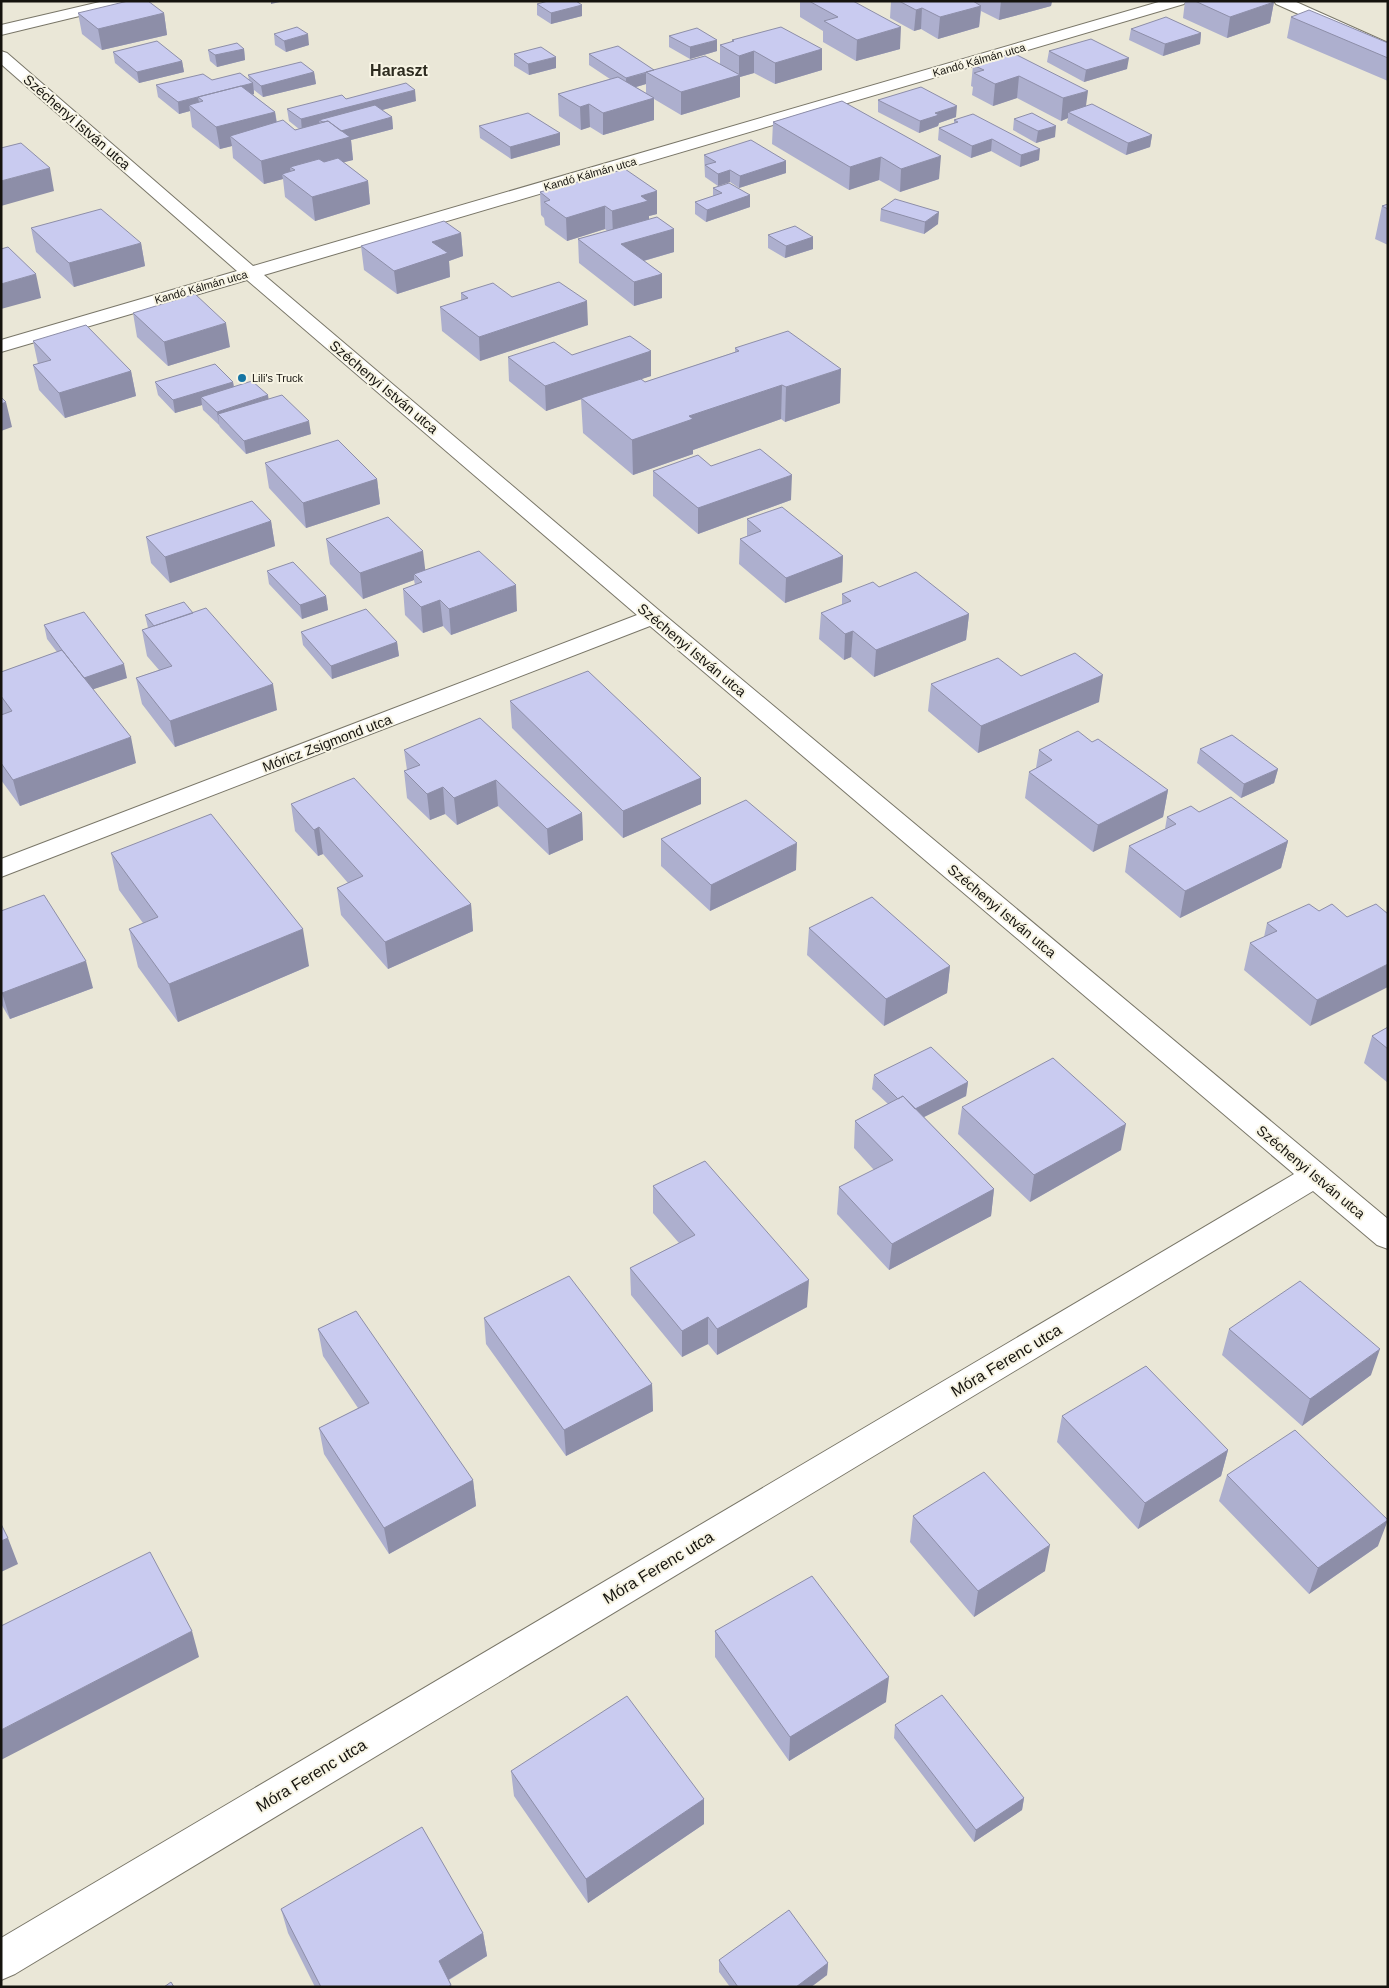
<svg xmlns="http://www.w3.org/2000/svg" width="1389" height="1988" font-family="Arial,sans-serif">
  <rect width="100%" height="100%" fill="#eae7d7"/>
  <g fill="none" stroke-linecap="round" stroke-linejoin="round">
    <!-- street casing -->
    <g stroke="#797668" stroke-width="2">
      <path id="street" d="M104 1H131L129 4 1 35V25Z
        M1162 1H1186L1184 4 264 275 661 612 1388 1219V1249L1377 1245 1313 1191 15 1974 1 1980V1938L1294 1174 650 626 1 877V859L637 615 247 280 1 352V340L237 271 1 64V51L7 53 253 266Z
        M1274 1H1294L1388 43V54L1276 4Z"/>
    </g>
    <!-- street -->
    <use href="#street" fill="#fff" fill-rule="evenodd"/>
  </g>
  <!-- wall -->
  <path fill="#adafce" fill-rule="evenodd" d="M800 1H853L900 49 856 61 823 42V31L800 17Z
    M891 1H1052L1051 6 999 20 981 11 979 27 938 39 921 29 914 31 890 18Z
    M1185 1H1272L1274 2 1270 23 1227 38 1183 18Z
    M537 4 582 5V16L551 24 537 15Z
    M78 13H164L167 35 102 50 82 34Z
    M1291 17 1388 43V81L1287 38Z
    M1131 29 1201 33 1200 44 1163 56 1129 40Z
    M274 34 309 45 286 52 275 45Z
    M669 36 717 51 690 59 669 47Z
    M732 40 822 49V70L775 84 754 73 740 77V97L681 115 654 99V120L603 135 590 127 581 130 559 116 558 94 610 79 589 65V54L654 70 720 64V45L732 42ZM646 84V93L636 87Z
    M244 49 245 60 217 67 210 61 208 50Z
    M1049 51 1127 69 1084 82 1047 62Z
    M113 52 182 61 184 72 139 83 115 63Z
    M1013 53 1086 106 1152 135 1150 147 1126 155 1067 123 1068 118 1061 121 1017 98 993 106 972 95 973 87 971 86 973 65Z
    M514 54 556 68 529 75 514 66Z
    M314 72 316 84 263 97 254 90V94L253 95 275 112 277 122 295 130 299 129 289 121 287 109 346 99 416 101 382 110 392 117 393 129 351 140 353 160 343 162 368 181 370 204 315 221 285 197 283 179 264 184 233 158 232 146 220 149 192 127 190 111 179 114 158 97 156 85 212 80H249L248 75Z
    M878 100 956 117 939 123 938 126 919 133 878 112Z
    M842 101 939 179 900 192 879 180 849 190 772 144 773 122Z
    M1014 119 1055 137 1036 143 1013 130Z
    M954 120 1039 160 1020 167 991 151 971 158 938 140 939 128 954 123Z
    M479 126 560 133V145L511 159 480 138Z
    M704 155 786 161V173L739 188 730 182 718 186 705 177Z
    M713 188 750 195V207L706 222 695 214V202L713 196Z
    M657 191V214L649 216V219L674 229V252L644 261 662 274V298L634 306 579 263 578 239 607 231 605 229 567 241 545 225 544 218 541 215 540 192Z
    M1388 204V245L1375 239 1382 206Z
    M881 209 938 224 924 234 880 221Z
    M31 228 141 243 145 266 74 287 36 252Z
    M461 233 463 256 449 261 450 277 397 294 364 270 361 246Z
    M768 235 813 237V249L785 258 768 248Z
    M461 293 512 297 588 325 480 361 442 331 440 307 461 301Z
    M133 313 230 347 168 366 137 337Z
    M33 341 131 371 136 396 65 418 39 390 33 365 38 364Z
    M735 348 840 403 785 422 781 419 693 450V454L633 475 583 433 581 399 546 411 509 381 508 357 572 355 651 351V376L641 379 645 382 735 352Z
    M155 382H233L234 387 268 395V399L311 434 246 454 220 427 219 425 203 410 202 405 175 413 158 395Z
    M265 463 377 479 380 504 306 528 269 488Z
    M711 466 791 500 698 534 653 496V471Z
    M747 519 843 556 842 582 785 603 739 564 740 539 747 536Z
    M271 521 275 546 170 583 151 563 146 537Z
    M326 539 425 570 517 611 451 635 443 626 423 633 405 615 403 589 415 585 414 580 363 599 330 564Z
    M267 571 326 596 328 610 302 619 269 584Z
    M879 587 969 614 966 640 874 677 851 657 844 660 819 639 821 613 842 605V594Z
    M145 615 277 710 175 747 142 704 136 678 159 670 147 656 142 630 148 628Z
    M44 625 127 678 93 689 136 763 20 806 1 780V715H2L1 713V672L57 652 47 639Z
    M301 632 397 642 399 656 332 679 303 645Z
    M1021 676 1099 702 978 753 928 711 931 684Z
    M510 701 701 778V804L623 838 512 728Z
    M480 718 582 813 583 840 549 855 498 806 457 825 445 814 430 820 407 798 404 771 407 770 404 750Z
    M1092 742 1168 790 1163 817 1093 852 1025 798 1029 772 1036 768 1039 750Z
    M1200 749 1278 769 1274 783 1241 798 1197 763Z
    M291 804 471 904 473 931 388 969 341 915 337 888 348 883 323 854 318 856 295 831Z
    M1199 812 1288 841 1281 868 1180 918 1125 872 1129 846 1165 829 1167 817Z
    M661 839 796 870 710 911 661 866Z
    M111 853 309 966 178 1022 138 967 129 929 143 923 119 890Z
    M1 911 93 988 10 1019 1 1004Z
    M1319 911 1347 917 1310 1026 1244 970 1250 943 1264 937 1267 923Z
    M809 928 950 966 947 993 884 1026 807 955Z
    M1388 1027V1083L1364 1063 1372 1036Z
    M874 1075 968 1082 966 1096 924 1117 994 1189 991 1216 889 1270 837 1214 839 1187 874 1170 854 1148 855 1121 888 1104 872 1089Z
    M962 1107 1121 1150 1030 1202 958 1134Z
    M653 1186 807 1307 717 1355 708 1344 682 1357 631 1295 630 1268 679 1243 653 1213Z
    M484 1318 652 1384 653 1411 566 1456 486 1344Z
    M318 1329 473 1480 476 1506 389 1554 324 1454 319 1428 358 1408 323 1356Z
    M1229 1329 1371 1375 1302 1426 1222 1355Z
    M1062 1416 1228 1450 1221 1476 1138 1529 1057 1442Z
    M1227 1475 1378 1546 1309 1594 1219 1501Z
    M913 1516 1045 1571 974 1617 910 1542Z
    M715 1631 886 1702 789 1761 715 1657Z
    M895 1725 1024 1798 1022 1810 974 1842 894 1738Z
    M511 1771 704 1799V1824L588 1903 514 1796Z
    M281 1909 483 1933 487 1956 449 1980 452 1987H315L288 1933Z
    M719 1960 828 1963 827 1975 811 1987H730L719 1972Z"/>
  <!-- shaded-wall -->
  <path fill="#8d8ea8" d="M271 1H284L271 4Z
    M1001 1H1052L1051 6 999 20Z
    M1274 2 1270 23 1227 38 1230 17Z
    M582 5V16L551 24V13Z
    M981 6 979 27 938 39 940 17Z
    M922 8 921 29 914 31 916 10Z
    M164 13 167 35 102 50 98 29Z
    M901 27 900 49 856 61 857 40Z
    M1201 33 1200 44 1163 56 1165 44Z
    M308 34 309 45 286 52 284 41Z
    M717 40V51L690 59V47Z
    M244 49 245 60 217 67 215 55Z
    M822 49V70L775 84V63Z
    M754 51V73L740 77V97L681 115V92L739 75V56Z
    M556 57V68L529 75 528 64Z
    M1129 58 1127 69 1084 82 1086 70Z
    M182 61 184 72 139 83 137 72Z
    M314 72 316 84 263 97 261 86Z
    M646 73V84L626 90V78Z
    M1019 76 1017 98 993 106 995 84Z
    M253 83 254 94 204 107 203 101 198 97Z
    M415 90 416 101 326 125 319 120 320 126 302 131 301 119Z
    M1088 91 1085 113 1068 112V118L1061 121 1063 98Z
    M198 97 200 108 189 105 190 111 179 114 178 102Z
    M654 98V120L603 135V113Z
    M589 104 590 127 581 130 580 107Z
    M957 106 956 117 939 123 938 126 919 133 920 121 935 113Z
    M275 112 278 134 230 136 232 146 220 149 216 127Z
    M392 117 393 129 351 140 353 160 295 175V170L290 167 291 176 282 174 283 179 264 184 261 161 336 132Z
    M1056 126 1055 137 1036 143 1038 131Z
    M560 133V145L511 159 510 147Z
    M1152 135 1150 147 1126 155 1128 143Z
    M992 139 991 151 971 158 972 146Z
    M1040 149 1039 160 1020 167 1021 155Z
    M941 156 939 179 900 192 901 169Z
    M881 157 879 180 849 190 850 167Z
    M786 161V173L739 188 740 176Z
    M50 168 54 191 1 206V181Z
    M730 170V182L718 186V174Z
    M368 181 370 204 315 221 312 197Z
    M657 191V214L649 216V224L613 235 612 211 641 196Z
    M750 195V207L706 222 707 210Z
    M605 206V229L567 241 566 218Z
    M939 212 938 224 924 234 925 222Z
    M674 229V252L622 267 621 244Z
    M461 233 463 256 449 261 450 277 397 294 394 271 432 242Z
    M813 237V249L785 258 786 246Z
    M141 243 145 266 74 287 69 263Z
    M36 274 41 298 1 309V284Z
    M662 274V298L634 306V282Z
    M587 301 588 325 480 361 479 337Z
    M226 323 230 347 168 366 164 342Z
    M651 351V376L546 411 545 386Z
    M841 369 840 403 785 422 786 387Z
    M131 371 136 396 65 418 59 393Z
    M233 382 235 395 201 397 202 405 175 413 173 400Z
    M782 385 781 419 693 450V454L633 475 632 440 689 416Z
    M268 395 270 408 218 414 219 425 217 412Z
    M6 402 12 427 1 431V404Z
    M309 421 311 434 246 454 244 441Z
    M792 475 791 500 698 534V508Z
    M377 479 380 504 306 528 303 503Z
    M271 521 275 546 170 583 165 557Z
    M423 551 426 576 414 574V580L363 599 360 573Z
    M843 556 842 582 785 603 786 578Z
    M516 585 517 611 451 635 449 609Z
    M326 596 328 610 302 619 300 605Z
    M440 600 443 626 423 633 421 607Z
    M969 614 966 640 874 677 876 650Z
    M853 631 851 657 844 660 845 634Z
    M397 642 399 656 332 679 331 666Z
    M124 664 127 678 85 692 82 678Z
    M1103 675 1099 702 978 753 981 726Z
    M273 684 277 710 175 747 170 721Z
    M131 737 136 763 20 806 13 780Z
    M1278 769 1274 783 1241 798 1244 784Z
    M701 778V804L623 838V811Z
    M496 780 498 806 457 825 454 798Z
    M443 787 445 814 430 820 427 794Z
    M1168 790 1163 817 1093 852 1098 825Z
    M582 813 583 840 549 855 547 829Z
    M319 827 323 854 318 856 314 830Z
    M1288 841 1281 868 1180 918 1185 891Z
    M797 843 796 870 710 911 711 885Z
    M471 904 473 931 388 969 385 942Z
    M303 929 309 966 178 1022 169 984Z
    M86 961 93 988 10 1019 2 993Z
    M1388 964V987L1310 1026 1317 1000Z
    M950 966 947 993 884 1026 886 999Z
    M968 1082 966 1096 908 1125 910 1111Z
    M1126 1124 1121 1150 1030 1202 1034 1175Z
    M994 1189 991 1216 889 1270 892 1244Z
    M809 1280 807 1307 717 1355V1329Z
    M708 1317V1344L682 1357V1331Z
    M1380 1349 1371 1375 1302 1426 1310 1399Z
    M652 1384 653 1411 566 1456 564 1430Z
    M1228 1450 1221 1476 1138 1529 1145 1503Z
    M473 1480 476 1506 389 1554 384 1528Z
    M1388 1520 1378 1546 1309 1594 1318 1568Z
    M8 1538 18 1564 1 1572V1541Z
    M1050 1545 1045 1571 974 1617 978 1591Z
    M192 1631 199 1657 1 1760V1730Z
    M889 1677 886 1702 789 1761 790 1737Z
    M1024 1798 1022 1810 974 1842 976 1830Z
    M704 1799V1824L588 1903 586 1879Z
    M483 1933 487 1956 443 1983 439 1961Z
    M828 1963 827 1975 811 1987H796Z"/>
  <!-- building -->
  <path fill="#c9cbf0" stroke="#8d8ea8" d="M128 1H148L164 13 98 29 78 13Z
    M548 1H576L582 5 551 13 537 4Z
    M809 1H853L901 27 857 40 824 21 838 17Z
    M899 1H973L981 6 940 17 922 8 916 10Z
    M1195 1H1272L1274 2 1230 17Z
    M1309 10 1388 43V58L1291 17Z
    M1166 17 1201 33 1165 44 1131 29Z
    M297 27 308 34 284 41 274 34Z
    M781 27 822 49 775 63 754 51 739 56 720 45 734 41 732 40Z
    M697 28 717 40 690 47 669 36Z
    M1091 39 1129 58 1086 70 1049 51Z
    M157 41 182 61 137 72 113 52Z
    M237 43 244 49 215 55 208 50Z
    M618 46 654 70 626 78 589 54Z
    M541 47 556 57 528 64 514 54Z
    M1013 53 1088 91 1063 98 1019 76 995 84 974 73 984 70 973 65Z
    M705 56 740 75 681 92 646 72Z
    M301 62 314 72 261 86 248 75Z
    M240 73 253 83 178 102 156 85 203 74 212 80Z
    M618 77 654 98 603 113 589 104 580 107 558 94Z
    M406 83 415 90 301 119 287 109 342 95 346 99Z
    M241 86 275 112 216 127 189 105 203 101 198 97Z
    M921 87 957 106 935 113 939 115 920 121 878 100Z
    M842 101 941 156 901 169 881 157 850 167 773 122Z
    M1092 104 1152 135 1128 143 1068 112Z
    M375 105 392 117 341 131 328 121 323 122 319 120Z
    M528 113 560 133 510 147 479 126Z
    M1032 113 1056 126 1038 131 1014 119Z
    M973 114 1040 149 1021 155 992 139 972 146 939 128 958 122 954 120Z
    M283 120 295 130 328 121 350 137 261 161 230 136Z
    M751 140 786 161 740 176 730 170 718 174 705 165 716 162 704 155Z
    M21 143 50 168 1 181V148Z
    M338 158 368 181 312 197 282 174 295 170 290 167 319 159 324 162Z
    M625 169 657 191 641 196 648 201 612 211 605 206 566 218 544 202 550 200 540 192Z
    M729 183 750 195 707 210 695 202 722 193 713 188Z
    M895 199 939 212 925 222 881 209Z
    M1388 204V209L1382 206Z
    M101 209 141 243 69 263 31 228Z
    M657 217 674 229 621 244 662 274 634 282 578 239Z
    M444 221 461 233 432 242 448 253 394 271 361 246Z
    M795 226 813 237 786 246 768 235Z
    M8 247 36 274 1 284V249Z
    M559 282 587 301 479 337 440 307 468 298 461 293 493 283 512 297Z
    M195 294 226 323 164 342 133 313Z
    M86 325 131 371 59 393 33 365 51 360 33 341Z
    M788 331 841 369 786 387 782 385 689 416 693 419 632 440 581 398 641 379 645 382 739 351 735 348Z
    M630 336 651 351 545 386 508 357 554 342 572 355Z
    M215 364 233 382 173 400 155 382Z
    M252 381 268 395 217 412 201 397Z
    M282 395 309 421 244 441 218 414Z
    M1 397 6 402 1 404Z
    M338 440 377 479 303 503 265 463Z
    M760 449 792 475 698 508 653 471 698 455 711 466Z
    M252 501 271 521 165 557 146 537Z
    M782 507 843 556 786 578 740 539 761 531 747 519Z
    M388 517 423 551 360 573 326 539Z
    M479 551 516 585 449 609 440 600 421 607 403 589 422 582 414 574Z
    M293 562 326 596 300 605 267 571Z
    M916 572 969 614 876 650 853 631 845 634 821 613 851 601 842 594 873 582 879 587Z
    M184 602 193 613 154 626 145 615Z
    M206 608 273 684 170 721 136 678 172 666 142 630Z
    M366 609 397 642 331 666 301 632Z
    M84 612 124 664 84 678 62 650 44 625Z
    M62 650 131 737 13 780 1 763V715L12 711 1 696V672Z
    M1075 653 1103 675 981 726 931 684 998 658 1021 676Z
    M588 671 701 778 623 811 510 701Z
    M480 718 582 813 547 829 496 780 454 798 443 787 427 794 404 771 420 765 404 750Z
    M1078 731 1092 742 1098 739 1168 790 1098 825 1029 772 1052 760 1039 750Z
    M1232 735 1278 769 1244 784 1200 749Z
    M354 778 471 904 385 942 337 888 363 876 319 827 314 830 291 804Z
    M1231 797 1288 841 1185 891 1129 846 1176 824 1167 817 1191 806 1199 812Z
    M746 800 797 843 711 885 661 839Z
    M211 814 303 929 169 984 129 929 158 917 111 853Z
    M44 895 86 961 2 993 1 990V911Z
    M872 897 950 966 886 999 809 928Z
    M1309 904 1319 911 1332 904 1347 917 1376 904 1388 914V964L1317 1000 1250 943 1277 931 1267 923Z
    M1388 1027V1049L1372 1036Z
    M931 1047 968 1082 915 1109 903 1096 898 1099 874 1075Z
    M1053 1058 1126 1124 1034 1175 962 1107Z
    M903 1096 994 1189 892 1244 839 1187 893 1160 855 1121Z
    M705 1161 809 1280 717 1329 708 1317 682 1331 630 1268 695 1235 653 1186Z
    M569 1276 652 1384 564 1430 484 1318Z
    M1300 1281 1380 1349 1310 1399 1229 1329Z
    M356 1311 473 1480 384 1528 319 1428 369 1403 318 1329Z
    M1146 1366 1228 1450 1145 1503 1062 1416Z
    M1295 1430 1388 1520 1318 1568 1227 1475Z
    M984 1472 1050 1545 978 1591 913 1516Z
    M1 1524 8 1538 1 1541Z
    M150 1552 192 1631 1 1730V1626Z
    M812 1576 889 1677 790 1737 715 1631Z
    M942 1695 1024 1798 976 1830 895 1725Z
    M627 1696 704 1799 586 1879 511 1771Z
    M422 1827 483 1933 439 1961 451 1985 448 1987H321L281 1909Z
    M789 1910 828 1963 796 1987H738L719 1960Z
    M171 1982 174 1987H164Z"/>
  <!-- markers -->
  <circle fill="#1675a3" stroke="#f7f4e4" stroke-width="2" cx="242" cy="378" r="5"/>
  <g text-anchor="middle" stroke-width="4" stroke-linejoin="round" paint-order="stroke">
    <!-- far-street labels -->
    <g font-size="11" fill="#15130e" stroke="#f7f4e4">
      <text transform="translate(979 60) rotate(-16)" y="4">Kandó Kálmán utca</text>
      <text transform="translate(590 174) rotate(-16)" y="4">Kandó Kálmán utca</text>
      <text transform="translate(201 287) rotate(-16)" y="4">Kandó Kálmán utca</text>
    </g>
    <!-- far-poi labels -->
    <g font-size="11" fill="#15130e" stroke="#f7f4e4" text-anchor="start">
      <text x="252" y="382">Lili's Truck</text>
    </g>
    <!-- street labels -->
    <g font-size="14" fill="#15130e" stroke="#f7f4e4">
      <text transform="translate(77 122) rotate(41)" y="5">Széchenyi István utca</text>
      <text transform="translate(384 387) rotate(40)" y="5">Széchenyi István utca</text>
      <text transform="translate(692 650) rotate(40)" y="5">Széchenyi István utca</text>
      <text transform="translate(327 743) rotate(-21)" y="5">Móricz Zsigmond utca</text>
      <text transform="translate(1002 911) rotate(40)" y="5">Széchenyi István utca</text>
      <text transform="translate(1311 1172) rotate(40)" y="5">Széchenyi István utca</text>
    </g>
    <!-- far-district labels -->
    <g font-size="16" font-weight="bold" fill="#2d2b1f" stroke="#f7f4e4">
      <text x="399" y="76">Haraszt</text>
    </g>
    <!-- near-street labels -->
    <g font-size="16" fill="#15130e" stroke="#f7f4e4">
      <text transform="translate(1006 1360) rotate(-31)" y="6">Móra Ferenc utca</text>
      <text transform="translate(658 1567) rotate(-31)" y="6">Móra Ferenc utca</text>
      <text transform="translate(311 1775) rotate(-31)" y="6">Móra Ferenc utca</text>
    </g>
  </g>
  <!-- border -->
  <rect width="1389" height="1988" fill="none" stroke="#15130e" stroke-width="5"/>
</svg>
